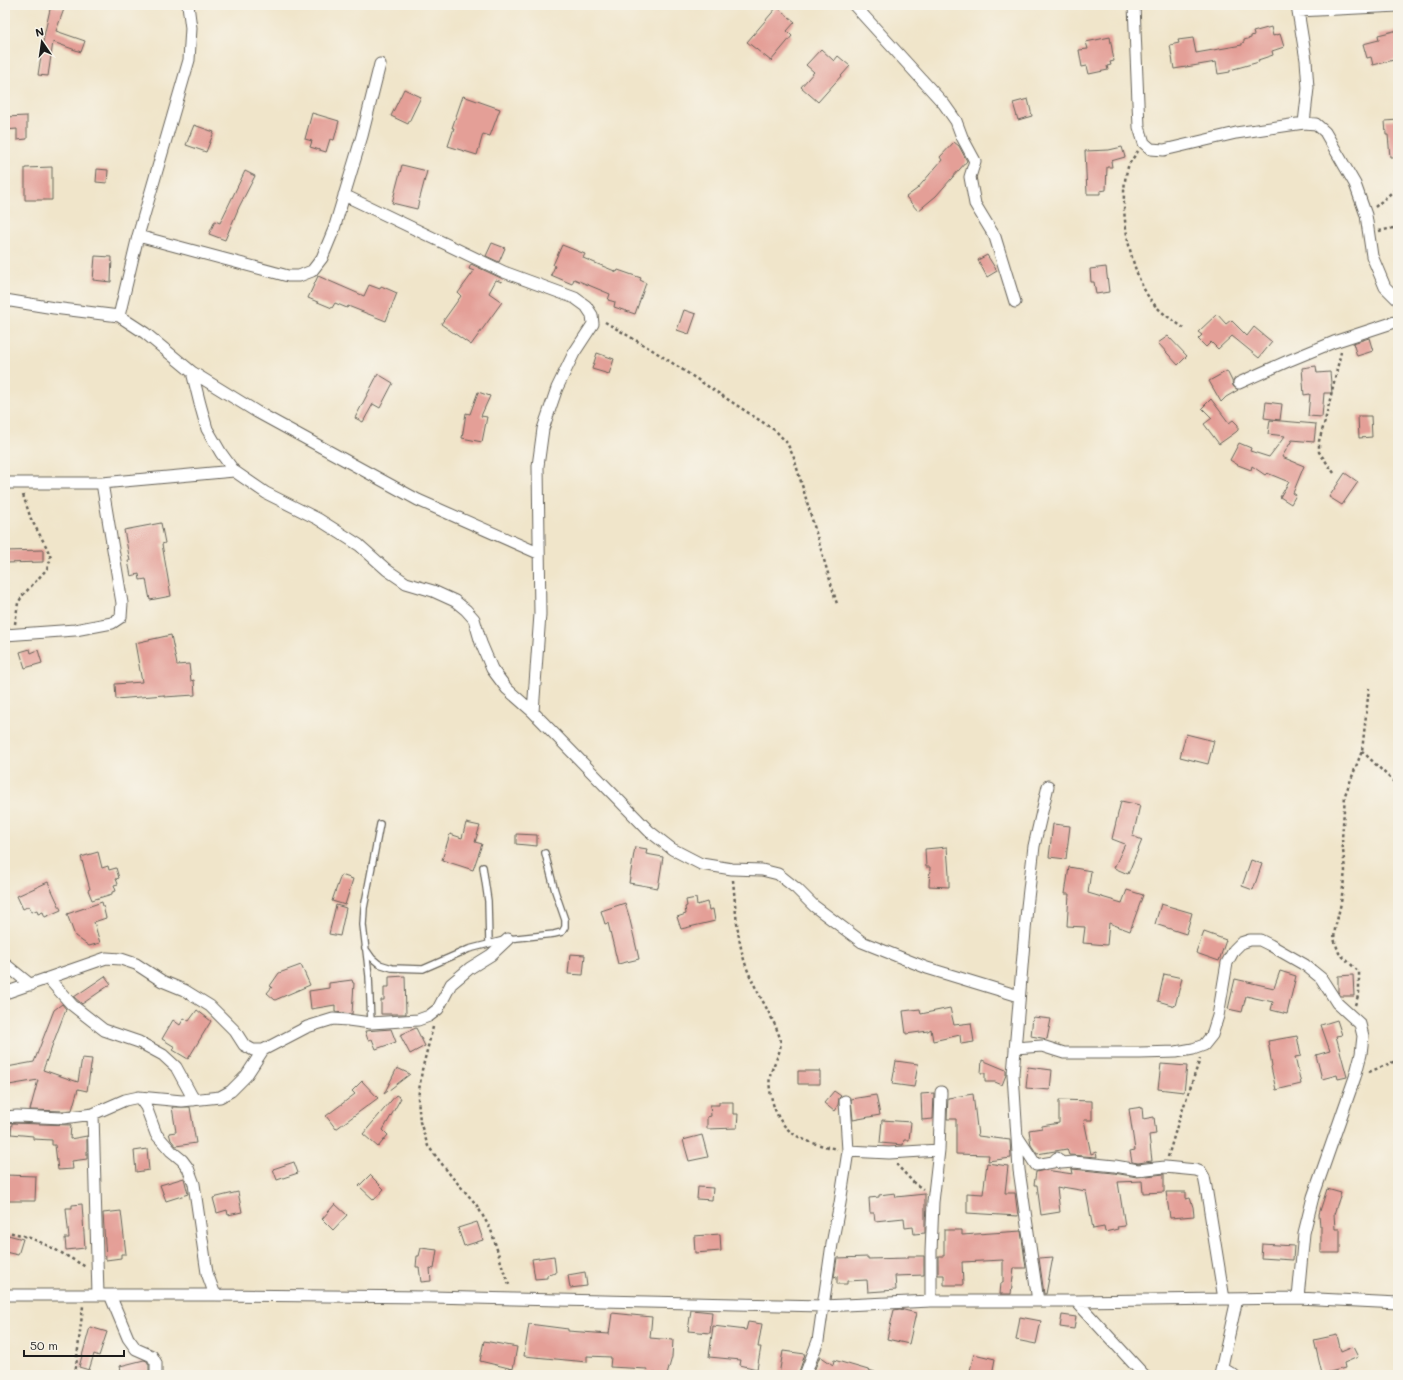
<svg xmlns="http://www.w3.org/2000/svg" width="1403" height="1380" font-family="Mali,sans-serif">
  <rect width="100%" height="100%" fill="#f7f3e8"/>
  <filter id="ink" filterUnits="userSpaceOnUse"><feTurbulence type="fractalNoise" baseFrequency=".025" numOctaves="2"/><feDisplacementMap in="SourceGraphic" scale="8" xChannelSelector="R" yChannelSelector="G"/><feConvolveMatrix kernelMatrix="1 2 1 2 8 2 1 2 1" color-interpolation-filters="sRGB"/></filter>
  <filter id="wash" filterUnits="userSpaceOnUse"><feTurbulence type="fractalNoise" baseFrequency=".012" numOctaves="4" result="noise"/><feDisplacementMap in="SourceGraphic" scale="16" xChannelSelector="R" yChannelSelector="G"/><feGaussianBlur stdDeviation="0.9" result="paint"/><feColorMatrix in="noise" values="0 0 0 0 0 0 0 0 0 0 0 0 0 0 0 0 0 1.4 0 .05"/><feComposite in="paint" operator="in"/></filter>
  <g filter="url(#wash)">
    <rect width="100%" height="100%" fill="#f0e5ca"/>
    <g id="blocks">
      <!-- building -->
      <path fill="#e49f97" d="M51 5 64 9 56 31 85 41 81 52 53 42 48 76 38 75 44 36Z
        M777 7 795 22 787 31 792 36 771 61 747 42Z
        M1271 27 1273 36 1280 34 1284 47 1272 51 1273 55 1258 60 1259 62 1230 70V72L1218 74 1216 62 1174 69 1170 45 1179 43 1178 40 1193 38 1196 53 1242 45V43L1244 42V40L1251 38V36L1254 35 1253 32Z
        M1398 30V59L1373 65 1371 57 1367 58 1363 44 1379 40 1378 35Z
        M1110 37 1114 61 1110 62 1111 65 1107 66 1108 70 1089 74 1087 66 1082 67 1079 50 1088 49 1086 42Z
        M821 49 834 61 838 56 850 66 818 102 801 87 814 72 806 65Z
        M404 89 421 97 408 124 391 116Z
        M463 96 500 109 490 136 483 134 477 155 448 146 454 128H452Z
        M1028 99 1032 116 1018 120 1013 103Z
        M312 113 339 121 334 140 330 139 326 152 310 147 312 141 305 139Z
        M27 116V139L17 140V129L5 130V117Z
        M1398 120V157H1390L1388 135H1386L1385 121Z
        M194 125 214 132 206 152 186 145Z
        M954 142 959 146 967 161 936 196 918 211 906 197 917 189 942 160 940 157Z
        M1122 147 1125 157 1111 161 1112 167H1107L1106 190 1100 191V194H1087L1085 151 1109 150Z
        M402 165 427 171 417 209 392 203Z
        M52 167V200H25V168Z
        M97 169 108 170 107 183 96 182Z
        M245 171 255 176 239 207 225 240 209 234 215 221 220 223Z
        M492 243 505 248 499 262 486 256Z
        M562 245 585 254 583 258 617 272 618 270 641 278 640 280 646 283 635 314 614 307 615 302 608 300 610 294 574 279 572 284 551 275 555 266 553 265Z
        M987 255 997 271 987 277 978 260Z
        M95 256 112 257 111 282 93 280Z
        M471 264 503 279 502 282 496 280 489 293 502 302 471 345 441 324 461 296 458 293 474 271 469 269Z
        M1106 267 1109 292 1096 294 1094 282H1091L1090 269Z
        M318 276 364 296 369 285 380 289 381 286 397 293 386 321 348 306 347 308 335 303 332 308 308 298Z
        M684 310 696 314 689 334 677 330Z
        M1217 314 1226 324 1231 320 1247 336 1254 327 1272 342 1259 358 1232 336 1218 349 1211 342 1206 347 1198 339 1202 335 1198 332Z
        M1168 336 1187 356 1178 365 1158 343Z
        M1369 338 1373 351 1357 356 1353 343Z
        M597 353 614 359 609 374 592 369Z
        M1316 366 1317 373 1330 372 1332 393H1324L1322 417 1308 416 1310 394 1304 395 1302 368Z
        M1227 371 1232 381 1233 386 1238 390 1226 397 1221 402 1209 381Z
        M378 374 393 383 380 408 373 404 363 422 355 418Z
        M478 392 490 396 481 416 487 417 482 442 462 438 466 413 470 414Z
        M1211 399 1229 423 1233 420 1238 425V430L1236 432 1219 444 1204 424 1212 418 1202 408Z
        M1266 402 1282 404 1280 420 1264 418Z
        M1358 416H1371L1372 437 1359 438Z
        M1270 420 1316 424 1314 442 1292 440 1282 457 1304 466 1293 493 1296 495 1291 504 1280 497 1289 482 1267 473 1265 475 1252 466 1251 470 1238 465 1230 460 1239 443 1251 448 1250 451 1269 457 1285 436 1268 434Z
        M1345 473 1358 482 1342 505 1329 497Z
        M161 523 165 543 162 544 171 596 150 600 146 579 140 580 139 574 131 576 128 561H130L124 530Z
        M43 550V562L5 563V551Z
        M171 635 177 665 189 664 191 681 194 680 195 695 164 697V695L116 699 115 684 142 682 135 643Z
        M30 649 31 653 38 650 42 663 25 668 20 652Z
        M1186 734 1214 741 1208 764 1180 757Z
        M1121 801 1140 805 1133 836 1142 840 1128 874 1114 868 1125 844 1112 839Z
        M466 823 480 826 475 842 482 844 473 870 442 860 450 834 462 838Z
        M1053 824 1070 826 1066 859 1049 857Z
        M516 834 537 835V846L516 844Z
        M635 847 647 849 646 854 663 857 658 888 629 883Z
        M947 847 949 875V887L929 886 930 867H926L925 849Z
        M98 852 102 868 108 866 109 870 116 868 119 878 116 879 118 884 114 885 116 891 112 892V894L92 900 88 890 90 889 81 857Z
        M1251 860 1262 864 1253 890 1242 886Z
        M1069 867 1091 871 1088 893 1122 903 1127 890 1143 895 1130 931 1109 923 1107 945 1083 943 1085 927 1067 926 1069 894H1065Z
        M341 875 353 879 345 905 332 901Z
        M48 882 61 910 45 917 43 912 38 914 37 910 32 912 29 906 23 909 17 896Z
        M696 898 697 905 707 902 709 910 713 909 715 921 681 929 677 917 686 914 685 907 687 906 686 900Z
        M102 902 106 918 94 922 100 943 89 946 75 936 67 914Z
        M625 903 629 916 639 959 618 964 608 923 605 924 601 911Z
        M1161 904 1192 913 1186 934 1155 924Z
        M336 905 346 908 340 936 329 934Z
        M1204 932 1226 940 1219 961 1196 953Z
        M570 954 585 955 583 975 568 974Z
        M301 965 310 985 275 1000 267 993 272 987 270 986 279 973Z
        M1280 971 1296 976 1287 1014 1271 1010 1273 1002 1246 996 1242 1012 1228 1009 1235 979 1274 988Z
        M1164 974 1182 978 1175 1006 1158 1001Z
        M1353 975 1354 996H1341L1338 992V976Z
        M105 976 111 984 82 1004 74 997Z
        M405 976 406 1014H381V1000H384V987H389V977Z
        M352 980 353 983H354L352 1014 335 1012V1005L311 1009 309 991 329 988V983Z
        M62 1004 66 1009 43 1070 78 1082 82 1058 92 1059 87 1091 78 1089 72 1110 63 1111 30 1110 38 1080 9 1085 7 1067 34 1062 54 1010Z
        M950 1008 954 1025 971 1023 974 1042 961 1044 960 1035 933 1041 931 1029 928 1031 906 1034 903 1011 920 1009 921 1014Z
        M197 1010 211 1021 188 1059 173 1050 175 1047 162 1039 173 1020 180 1025 184 1018 189 1021Z
        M1033 1017 1051 1019 1047 1039 1031 1036Z
        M1337 1020 1342 1035 1336 1036 1347 1077 1338 1079 1337 1075 1322 1079 1316 1055 1330 1051 1321 1025Z
        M416 1028 425 1046 410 1054 400 1035Z
        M391 1029 396 1042 376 1049 372 1039 368 1040 365 1031Z
        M1297 1036 1301 1056 1295 1057 1301 1084 1276 1090 1271 1067 1272 1066 1268 1041Z
        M982 1060 1006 1070V1075L1002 1085 995 1082H985V1073H981Z
        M896 1061 918 1064 914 1087 892 1084Z
        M1161 1064 1187 1066 1184 1092 1158 1089Z
        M1028 1067 1052 1070 1050 1090 1026 1088Z
        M397 1068 410 1074 384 1094Z
        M798 1071H820V1084H798Z
        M362 1081 378 1098 336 1129 326 1116 355 1094 352 1091Z
        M834 1091 841 1096 839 1098 838 1105 834 1111 824 1103Z
        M934 1093 933 1119 922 1120 921 1094Z
        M973 1094 978 1136 1010 1140 1011 1158 988 1161 989 1155 956 1154V1119H947L948 1098Z
        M396 1095 401 1098 383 1130 388 1135 378 1147 363 1134Z
        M876 1095 880 1115 853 1120 851 1099Z
        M1059 1100 1092 1101V1120H1084L1091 1154 1096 1152 1097 1157 1069 1155 1067 1149 1037 1154 1031 1145 1029 1130 1042 1128V1126L1059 1123Z
        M719 1102H733V1114H738L737 1128 707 1129V1117L711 1116 710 1105H719Z
        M172 1107H190L196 1143 176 1146 171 1140 169 1133 176 1132Z
        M1142 1107 1143 1119 1154 1117 1156 1134 1149 1135 1152 1161 1138 1163 1132 1162 1130 1151 1135 1150 1129 1109Z
        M882 1120 911 1122 909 1140H904L903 1145 880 1143Z
        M12 1123 71 1125 70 1139 87 1136V1159L72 1161 73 1169 58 1170 55 1145H52V1140L33 1139V1136L11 1134Z
        M702 1135 708 1157 689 1161 683 1140Z
        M147 1149 149 1170 136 1172 134 1151Z
        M294 1162 298 1173 277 1180 273 1169Z
        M987 1163 1008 1166 1005 1193H1015L1018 1216 967 1213V1193L983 1194Z
        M1072 1169 1114 1173 1137 1177 1164 1174V1192L1143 1193 1142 1181 1118 1182 1125 1226 1117 1227 1118 1229 1105 1232 1104 1227 1093 1229 1086 1191 1062 1187V1189L1057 1188 1060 1212 1041 1215 1037 1185H1034L1036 1172 1045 1170 1073 1174Z
        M5 1175 36 1176 35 1201H5Z
        M370 1175 384 1189 374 1200 359 1186Z
        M184 1178 188 1194 166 1201 160 1185Z
        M698 1187 713 1188 712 1200 697 1199Z
        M1327 1189 1341 1193 1334 1214 1335 1229H1340V1253H1321V1226H1320L1319 1214Z
        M238 1192 242 1212 228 1215 227 1210 217 1213 213 1198Z
        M1166 1192H1186V1199L1190 1198 1193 1207 1194 1216 1170 1218Z
        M895 1193 896 1197 925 1194V1233L914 1234 913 1227 905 1228 904 1218 875 1221 874 1213H870L869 1198 879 1197V1195Z
        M82 1204 85 1248 66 1250 65 1238H69L66 1208H72V1205Z
        M335 1204 347 1215 333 1230 322 1219Z
        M121 1211 126 1254H121V1258L106 1260 103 1213Z
        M477 1222 483 1240 464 1246 458 1228Z
        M944 1230H962V1235L1021 1231 1026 1268H1014L1011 1294H1000L1001 1283H1003V1260L962 1262 963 1285H944V1275H938V1256H944Z
        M720 1234 721 1251 695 1253 694 1236Z
        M8 1235 23 1239 18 1255 5 1252V1246Z
        M1262 1244 1294 1246 1293 1260 1261 1258Z
        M421 1248 437 1250 434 1269 430 1268 431 1281 421 1282 419 1267H416L417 1256H419Z
        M554 1256 556 1273 547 1275V1278L535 1279 532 1259Z
        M908 1256H924V1275L895 1276 896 1290 868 1292 867 1280 847 1281V1284H837V1276L834 1277 837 1258 868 1257V1259L908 1258Z
        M1053 1257 1046 1294H1044L1039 1258Z
        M585 1272 587 1286 570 1288 568 1275Z
        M900 1309 916 1313 909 1344 887 1339 894 1310Z
        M691 1310 712 1312 710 1333 688 1331Z
        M612 1313 652 1317 650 1338 673 1340 672 1357 667 1375 646 1372 647 1369 610 1367 611 1357 587 1356V1362L524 1356 529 1324 568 1329V1331L609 1334Z
        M1062 1315 1076 1317 1074 1329 1060 1327Z
        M1020 1317 1041 1321 1036 1344 1016 1340Z
        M748 1322 762 1324 758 1347H761L757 1369 740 1365 741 1360 709 1357 713 1326 746 1330Z
        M90 1327 107 1332 99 1356 94 1354 89 1370 79 1367Z
        M1337 1335 1341 1352 1353 1347 1358 1357 1344 1363 1345 1368 1322 1374 1314 1340Z
        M484 1341 517 1347 513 1369 480 1361Z
        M783 1351 805 1354 798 1375H779Z
        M974 1354 995 1359 992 1375H969Z
        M820 1356 833 1365 834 1360 875 1372V1375H820L814 1371Z
        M144 1360 147 1361 149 1365V1375H122L120 1366Z"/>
    </g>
  </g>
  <g filter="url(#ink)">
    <use href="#blocks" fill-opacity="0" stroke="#666259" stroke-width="1"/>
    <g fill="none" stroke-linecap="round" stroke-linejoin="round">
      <!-- service casing -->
      <g stroke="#666259" stroke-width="8">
        <path id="service" d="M483 867 488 901 489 944
          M365 948 372 958 379 964 392 968 423 969 469 949 508 939 554 934 562 932 565 927V920L555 891 545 853
          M371 1023 369 976 363 925 364 908 380 824"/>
      </g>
      <!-- minor casing -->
      <g stroke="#666259" stroke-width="13">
        <path id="minor" d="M854 5 944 104 956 121 962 137 975 161 970 177 975 204 995 237 1015 302
          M1134 5 1139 127 1144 143 1151 149 1164 150 1236 133 1304 123 1316 124 1325 132 1355 184 1366 215 1372 256 1385 287 1398 300
          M1297 5 1306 60 1308 88 1304 123
          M1298 11 1398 6
          M344 195 504 272 575 298 586 306 592 315 593 324 574 353 557 388 543 429 538 466 540 614 533 712
          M138 236 288 276H299L312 271 322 258 334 229 362 136 380 64
          M5 300 54 308 119 316 145 333 192 372 257 412 418 500 538 553
          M119 316 138 236 189 60 191 28 188 5
          M192 372 200 404 207 429 221 453 234 471 266 493 318 519 359 545 387 570 406 583 433 591 455 601 466 610 474 619 481 643 492 669 507 689 533 712 649 831 672 849 701 864 732 869 762 870 778 874 797 889 814 906 862 942 927 968 1019 996
          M1239 383 1288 361 1334 342 1398 321
          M5 483H102L234 471
          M5 635 75 630 112 623 121 617 122 603 102 483
          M5 964 31 985
          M48 978 72 1005 104 1030 139 1042 163 1055 176 1067 194 1100
          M5 993 106 958 121 959 136 964 162 981 184 990 210 1006 235 1031 244 1045 253 1050H263L307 1027 333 1019 348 1020 371 1023 418 1020 429 1016 438 1009 451 984 470 968 491 955 508 939
          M1015 1048 1042 1046 1064 1053H1140L1176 1052 1193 1049 1204 1045 1212 1035 1218 1016 1227 963 1234 950 1241 943 1250 940H1260L1270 945 1305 965 1321 978 1337 1003 1360 1024 1363 1036 1361 1054 1355 1077 1313 1197 1304 1233 1298 1298
          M139 1097 146 1107 156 1134 171 1151 182 1160 188 1168 194 1184 207 1273 215 1295
          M93 1114 98 1295
          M5 1117 17 1116 63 1118 93 1114 125 1100 139 1097 182 1101 220 1097 231 1091 246 1076 263 1050
          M1017 1136 1036 1165 1053 1162 1057 1158 1061 1163 1074 1162 1115 1166 1138 1170 1165 1167 1196 1170 1201 1172 1204 1177 1206 1187 1224 1299
          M848 1151 889 1153 939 1150
          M5 1295H215L431 1297 823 1306 931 1301H1076L1298 1298 1398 1303
          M110 1295 128 1338 136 1349 152 1356 156 1363V1375
          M931 1301V1252L933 1202 939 1150 941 1092
          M1038 1301 1019 1170 1013 1074 1027 907 1034 846 1048 786
          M1076 1301 1144 1375
          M1222 1368 1234 1375
          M805 1375 818 1341 832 1244 840 1203 848 1151 845 1101
          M1220 1375 1237 1299"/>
      </g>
      <!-- path -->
      <path stroke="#666259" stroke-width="2.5" stroke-dasharray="3 3" stroke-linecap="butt" d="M1138 151C1135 156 1130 161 1128 167 1117 202 1129 269 1150 299 1159 312 1173 320 1185 329
        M1375 207 1398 187
        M1379 231 1398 227
        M605 322 654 351 776 431 787 443 794 458 837 604
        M1334 473 1319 452V441L1325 421 1341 352
        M15 624 18 603 23 595 47 569 51 558 46 546 31 519 23 495
        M1362 751 1398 786
        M733 880C736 912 737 949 751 978 760 998 773 1017 780 1038 783 1051 774 1061 771 1073 768 1081 770 1092 772 1100 781 1136 805 1142 837 1149
        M1355 1005 1359 993V972L1339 953 1334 939 1335 929 1341 903 1345 871 1342 839 1345 795 1362 751 1369 688
        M433 1027 422 1070 418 1098 420 1122 428 1146 452 1177 476 1204 491 1230 504 1272 510 1287
        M1369 1072 1398 1060
        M1168 1157 1177 1126 1200 1059
        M896 1164 914 1183 923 1189
        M5 1232C34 1235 61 1253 86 1267
        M75 1375 83 1306"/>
      <!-- service -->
      <use href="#service" stroke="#fff" stroke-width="5.5"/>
      <!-- minor -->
      <use href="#minor" stroke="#fff" stroke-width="11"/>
    </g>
  </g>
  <!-- margin -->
  <rect width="1403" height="1380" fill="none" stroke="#f7f3e8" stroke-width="20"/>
  <!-- north arrow -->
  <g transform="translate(42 42) rotate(347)" stroke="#f7f3e8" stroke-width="3" paint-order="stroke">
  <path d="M0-3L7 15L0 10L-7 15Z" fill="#1c1c1c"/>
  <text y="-6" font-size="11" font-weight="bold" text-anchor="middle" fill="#1c1c1c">N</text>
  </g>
  <!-- scale -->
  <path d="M24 1350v6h100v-6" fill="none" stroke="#1c1c1c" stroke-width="2"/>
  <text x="30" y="1350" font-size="12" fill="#1c1c1c" stroke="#f7f3e8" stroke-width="3" paint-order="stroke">50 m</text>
</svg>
